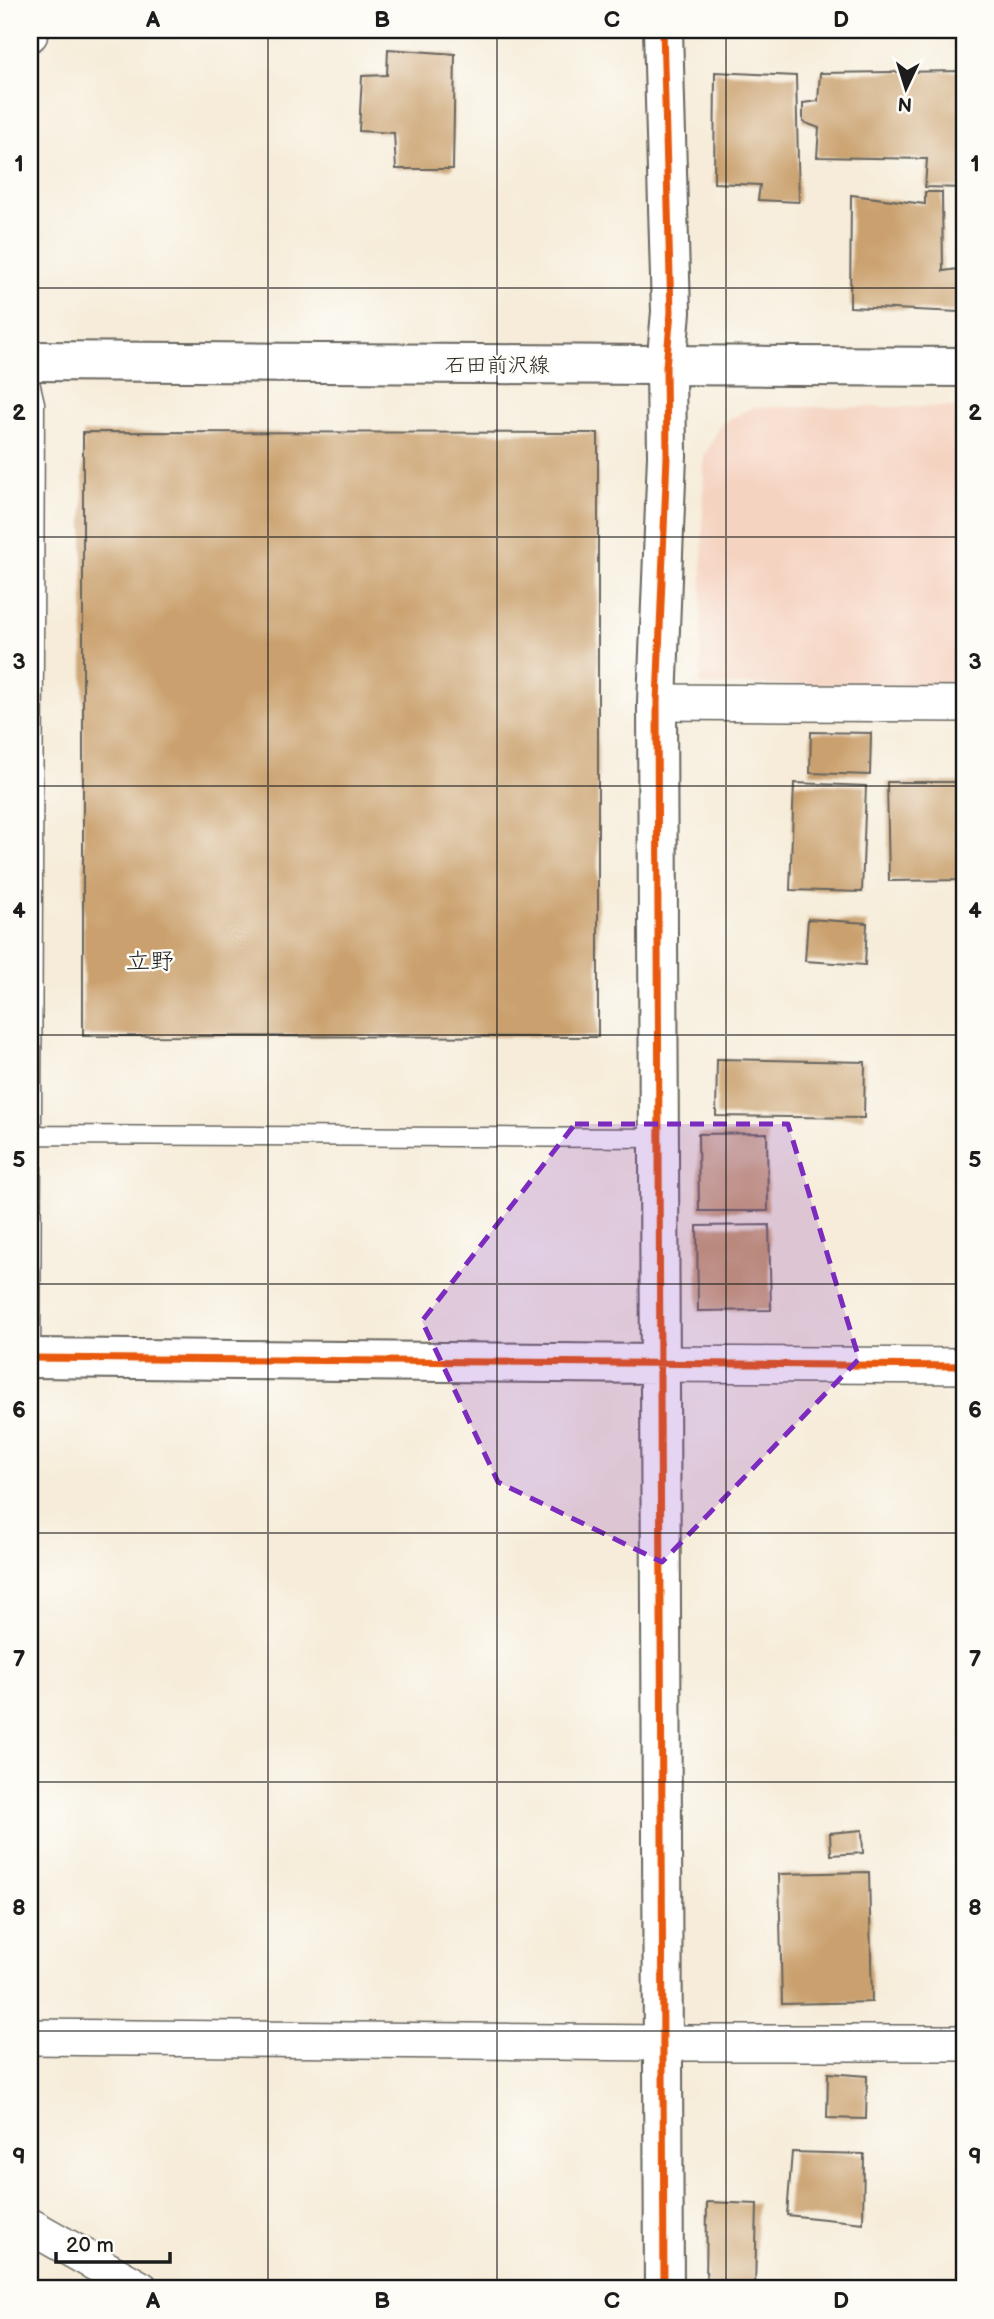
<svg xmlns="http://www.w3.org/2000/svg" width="994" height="2319" font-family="'Balsamiq Sans','Klee One',sans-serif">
  <rect width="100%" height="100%" fill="#fdfcf7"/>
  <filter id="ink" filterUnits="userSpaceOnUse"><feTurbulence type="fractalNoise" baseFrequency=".0143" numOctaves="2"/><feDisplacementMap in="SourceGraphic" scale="14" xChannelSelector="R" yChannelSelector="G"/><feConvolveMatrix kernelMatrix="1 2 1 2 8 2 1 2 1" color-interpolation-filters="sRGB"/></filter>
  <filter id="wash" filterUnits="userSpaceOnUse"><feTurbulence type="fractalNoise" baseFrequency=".00686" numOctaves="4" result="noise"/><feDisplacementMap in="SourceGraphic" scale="28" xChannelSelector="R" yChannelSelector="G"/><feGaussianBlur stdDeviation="1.57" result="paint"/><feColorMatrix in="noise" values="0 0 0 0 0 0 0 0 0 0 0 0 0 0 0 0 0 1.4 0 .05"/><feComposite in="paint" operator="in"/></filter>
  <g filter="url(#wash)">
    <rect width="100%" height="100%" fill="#f6ecd9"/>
    <!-- built -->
    <path fill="#f5d3c1" d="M753 407H964V685H700L704 457 721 424Z"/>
    <g id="blocks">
      <!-- building -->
      <path fill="#caa16e" d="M388 49 455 54 453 169H396L394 133 359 131 362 76 387 75Z
        M964 71V188L925 187 927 159 817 157 819 128 803 122V103L818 101 820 73Z
        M715 72 796 76 799 202 758 200 760 185 714 183Z
        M925 192H942L943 271 959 269V312L850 307 851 195 925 204Z
        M963 245H964V271L959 269Z
        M83 432 598 433V1037L83 1036Z
        M811 732 871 733 870 775 810 773Z
        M887 782H964V880L889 881Z
        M794 783 866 786 862 892 790 890Z
        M808 919 867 923 865 965 805 961Z
        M717 1059 865 1062 864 1118 716 1116Z
        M767 1133 768 1211H699L698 1134Z
        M769 1225 771 1310 698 1311 697 1226Z
        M862 1830 863 1853 831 1855 830 1833Z
        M869 1872 872 2002 782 2004 779 1874Z
        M828 2073 867 2076 866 2119 827 2118Z
        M792 2152 864 2154 863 2223 787 2215Z
        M707 2202 757 2204 755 2289H706Z"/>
    </g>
  </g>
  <g filter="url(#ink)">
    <use href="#blocks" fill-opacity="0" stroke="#68655e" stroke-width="2"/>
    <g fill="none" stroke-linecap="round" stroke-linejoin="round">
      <!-- service casing -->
      <g stroke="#68655e" stroke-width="21">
        <path id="service" d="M30 382 35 403 31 1358
          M33 1135 659 1138"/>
      </g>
      <!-- minor casing -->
      <g stroke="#68655e" stroke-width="38">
        <path id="minor" d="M30 34V30
          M657 702 964 704
          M660 1364 964 1366
          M30 2037 664 2043H964
          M30 2226 141 2289"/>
      </g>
      <!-- tertiary casing -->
      <g stroke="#68655e" stroke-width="42">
        <path id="tertiary" d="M663 30 671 312 666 367 667 456 657 702 664 2289
          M30 1358 660 1364"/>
      </g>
      <!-- secondary casing -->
      <g stroke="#68655e" stroke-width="42">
        <path id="secondary" d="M30 361 964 367"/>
      </g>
      <!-- service -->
      <use href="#service" stroke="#fff" stroke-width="18"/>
      <!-- minor -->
      <use href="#minor" stroke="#fff" stroke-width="35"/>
      <!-- tertiary -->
      <use href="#tertiary" stroke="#fff" stroke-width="38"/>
      <!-- secondary -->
      <use href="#secondary" stroke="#fff" stroke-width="38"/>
      <!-- cycleway casing -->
      <g stroke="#fdfcf7" stroke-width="11">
        <path id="cycleway" d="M663 30 671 312 666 367 667 456 657 702 664 2289
          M30 1358 964 1366"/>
      </g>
      <!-- cycleway -->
      <use href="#cycleway" stroke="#e8590c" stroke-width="7"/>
    </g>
  </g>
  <!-- marked area -->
  <path fill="#7b2cbf" fill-opacity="0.2" stroke="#7b2cbf" stroke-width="5" stroke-dasharray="14 9" stroke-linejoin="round" d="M575 1124H788L859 1359 662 1562 498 1482 422 1321Z"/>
  <!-- grid -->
  <path fill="none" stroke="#1c1c1c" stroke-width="2" stroke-opacity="0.55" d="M268 30V2289M497 30V2289M726 30V2289M30 288H964M30 537H964M30 786H964M30 1035H964M30 1284H964M30 1533H964M30 1782H964M30 2031H964"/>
  <g text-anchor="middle" stroke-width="5" stroke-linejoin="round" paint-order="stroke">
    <!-- street labels -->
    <g font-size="21" fill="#1c1c1c" stroke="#fdfcf7">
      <text x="497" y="372">石田前沢線</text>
    </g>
    <!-- quarter labels -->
    <g font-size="24" fill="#1c1c1c" stroke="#fdfcf7">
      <text x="150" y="969">立野</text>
    </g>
  </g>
  <!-- margin -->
  <rect width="994" height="2319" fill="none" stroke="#fdfcf7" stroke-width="77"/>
  <!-- north arrow -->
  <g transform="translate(906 88) rotate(184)" stroke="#fdfcf7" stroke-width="5" paint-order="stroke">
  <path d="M0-5L12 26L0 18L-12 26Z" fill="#1c1c1c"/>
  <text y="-10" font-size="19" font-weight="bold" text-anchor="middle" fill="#1c1c1c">N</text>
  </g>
  <!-- scale -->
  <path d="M56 2252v10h114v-10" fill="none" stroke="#1c1c1c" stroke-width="3.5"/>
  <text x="66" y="2252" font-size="21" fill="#1c1c1c" stroke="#fdfcf7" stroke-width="5" paint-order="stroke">20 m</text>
  <rect x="38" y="38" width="918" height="2242" fill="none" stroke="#1c1c1c" stroke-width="2.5"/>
  <g font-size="23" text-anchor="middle" font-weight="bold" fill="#1c1c1c">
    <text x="153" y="27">A</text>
    <text x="382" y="27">B</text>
    <text x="612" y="27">C</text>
    <text x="841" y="27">D</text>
    <text x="19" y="171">1</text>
    <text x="975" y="171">1</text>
    <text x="19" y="420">2</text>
    <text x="975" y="420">2</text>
    <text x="19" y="669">3</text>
    <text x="975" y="669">3</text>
    <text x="19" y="918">4</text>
    <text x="975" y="918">4</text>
    <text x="19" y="1167">5</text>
    <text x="975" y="1167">5</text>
    <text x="19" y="1417">6</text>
    <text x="975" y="1417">6</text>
    <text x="19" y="1666">7</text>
    <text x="975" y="1666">7</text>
    <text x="19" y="1915">8</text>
    <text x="975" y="1915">8</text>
    <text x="19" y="2164">9</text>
    <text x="975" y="2164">9</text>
    <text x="153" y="2308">A</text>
    <text x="382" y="2308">B</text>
    <text x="612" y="2308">C</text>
    <text x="841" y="2308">D</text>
  </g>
</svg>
